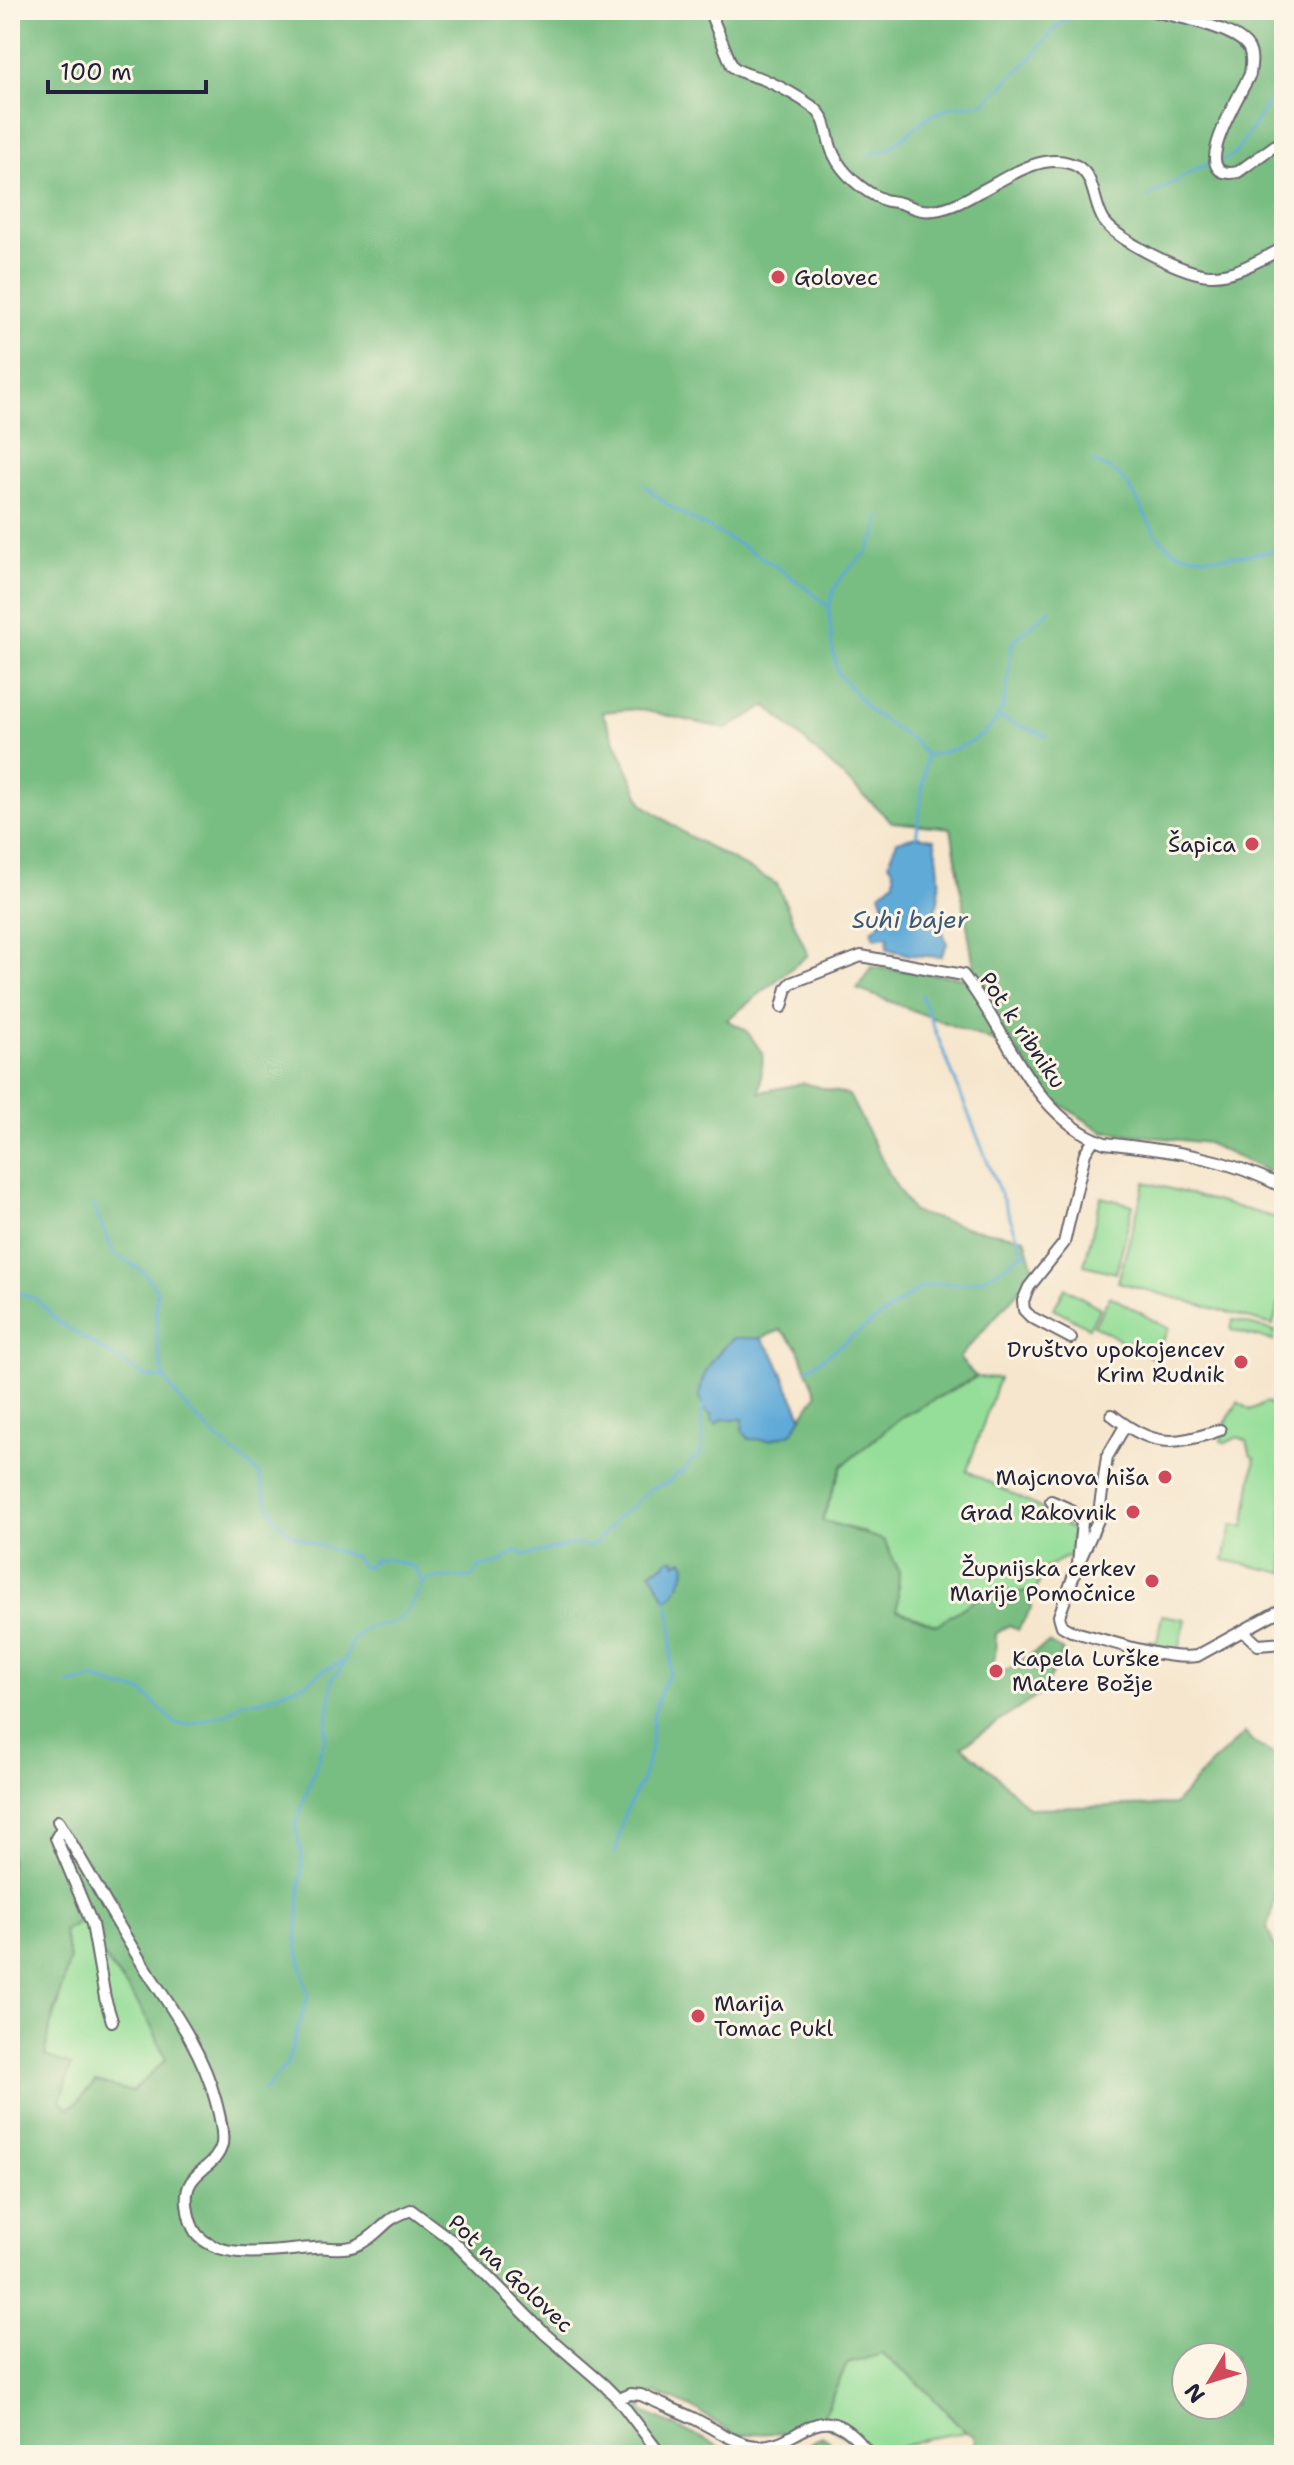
<svg xmlns="http://www.w3.org/2000/svg" width="1294" height="2465" font-family="'Shantell Sans',sans-serif">
  <rect width="100%" height="100%" fill="#fcf5e5"/>
  <filter id="ink" filterUnits="userSpaceOnUse"><feTurbulence type="fractalNoise" baseFrequency=".0125" numOctaves="2"/><feDisplacementMap in="SourceGraphic" scale="16" xChannelSelector="R" yChannelSelector="G"/><feConvolveMatrix kernelMatrix="1 2 1 2 8 2 1 2 1" color-interpolation-filters="sRGB"/></filter>
  <filter id="wash" filterUnits="userSpaceOnUse"><feTurbulence type="fractalNoise" baseFrequency=".006" numOctaves="4" result="noise"/><feDisplacementMap in="SourceGraphic" scale="32" xChannelSelector="R" yChannelSelector="G"/><feGaussianBlur stdDeviation="1.8" result="paint"/><feColorMatrix in="noise" values="0 0 0 0 0 0 0 0 0 0 0 0 0 0 0 0 0 1.4 0 .05"/><feComposite in="paint" operator="in"/></filter>
  <g filter="url(#wash)">
    <rect width="100%" height="100%" fill="#f6e6cd"/>
    <!-- green -->
    <path fill="#95de99" stroke="#5c806a" stroke-width="2" d="M1145 1182 1284 1220V1283L1273 1325 1118 1282Z
      M1101 1197 1133 1205 1116 1273 1084 1265Z
      M1065 1288 1100 1308 1089 1328 1054 1308Z
      M1110 1296 1169 1329 1153 1358 1094 1325Z
      M1233 1320 1275 1331 1273 1341 1231 1330Z
      M976 1377 999 1378 967 1471 1050 1513 1072 1530 1071 1555 1046 1567 1035 1592H988L936 1625 897 1610 899 1571 864 1532 822 1521 842 1466 901 1417Z
      M1238 1402 1250 1410 1266 1402 1284 1411 1282 1529 1284 1573 1224 1560 1232 1525 1244 1527 1255 1458 1251 1456 1247 1441 1238 1437 1226 1443 1221 1441 1225 1424Z
      M1162 1615 1185 1619 1179 1651 1149 1644 1148 1641 1157 1642Z
      M85 1918 104 1958 125 1984 150 2021 166 2060 132 2092 95 2082 80 2100 67 2109 61 2101 45 2057 50 2027 59 2004 63 1931Z
      M882 2354 923 2387 966 2432 924 2439 886 2452 874 2453 834 2431 822 2418 847 2364Z"/>
    <!-- forest -->
    <path fill="#78bd81" stroke="#4d705e" stroke-width="2" fill-rule="evenodd" d="M10 10H1284V1179L1207 1143 1102 1131 1051 1098 1016 1050 857 989 871 967 976 979 951 828 892 822 767 706 726 729 637 709 602 712 643 804 687 835 777 884 808 955 727 1020 746 1030 763 1054 760 1092 804 1083 849 1095 893 1181 913 1212 969 1228 1025 1238 1035 1272 959 1358 976 1377 901 1417 842 1466 822 1520 884 1540 899 1571 897 1610 936 1625 988 1592H1035L1030 1603 1032 1607 1018 1630 1009 1625 996 1634 995 1657 989 1672 994 1678 1049 1643 1063 1651 1042 1693 962 1746 995 1774 1029 1808 1174 1805 1209 1766 1245 1733 1254 1743 1284 1760V1799H1280L1273 1869 1275 1900 1267 1928 1284 1969V2455H976L974 2436 966 2432 923 2387 882 2354 847 2364 822 2418 793 2432 735 2435 695 2409 656 2393 640 2397 644 2412 738 2455H10ZM781 1330 797 1346 817 1394C800 1419 799 1429 769 1440L743 1419H711L712 1414C687 1391 712 1355 734 1338H761ZM85 1918 96 1959 104 1958C130 1990 152 2021 166 2060L132 2092 95 2082 80 2100 68 2109 61 2101 71 2065 45 2056 50 2027 70 1959 63 1931ZM1186 2357H1234V2405H1186Z
      M822 2436 830 2442 831 2455H793Z"/>
    <!-- water -->
    <path fill="#60aad8" stroke="#41668a" stroke-width="2" d="M916 836 934 839C938 854 943 897 935 909L947 944 941 957 910 955 887 949 888 936 874 938 872 930 880 924 881 917 876 910 884 904 880 893 894 881V871L889 863 897 841Z
      M734 1338H761L773 1353 802 1416 792 1433 769 1440 749 1439 742 1430 743 1419H723L716 1425 711 1419 712 1415 707 1413C704 1408 699 1400 700 1394 700 1373 719 1350 734 1338Z
      M675 1559V1563L683 1560 686 1565C685 1575 676 1595 668 1600 658 1593 659 1580 650 1572L664 1565 668 1560Z"/>
    <g fill="none" stroke-linecap="round" stroke-linejoin="round">
      <!-- stream -->
      <path stroke="#60aad8" stroke-width="3" d="M868 155 890 148 928 117 951 107 983 104 1030 59 1058 25 1081 11
        M1219 162 1235 154 1284 78
        M1148 198 1198 168 1211 164
        M1092 461C1103 466 1114 470 1123 480 1144 501 1149 541 1179 552 1208 563 1254 553 1284 550
        M645 485C668 509 697 521 727 538 763 557 800 580 829 608L832 646 838 673 870 711 916 743 926 756 916 840
        M829 608 834 589 842 576 867 552 876 536 880 517
        M1000 718 1047 736
        M926 756C936 753 947 752 957 748 1014 726 1004 691 1013 641L1050 610
        M921 995 1024 1253
        M93 1205 114 1254 144 1272 157 1291C154 1311 157 1365 167 1382 188 1417 229 1447 259 1474 263 1493 270 1516 285 1529 299 1541 338 1551 355 1557L361 1567 368 1566 373 1560 387 1559 414 1567 423 1584 429 1579 473 1577 480 1567 500 1563 516 1551 527 1555 574 1544 590 1546 596 1543 623 1512 632 1507 650 1489 669 1482 677 1473H683L691 1461 698 1458C709 1440 696 1423 704 1406
        M10 1290 36 1299 58 1322 145 1376 163 1379
        M808 1369 918 1289C940 1280 947 1285 968 1283 988 1280 1008 1263 1024 1253L1028 1254
        M69 1684 96 1678 118 1687 142 1691 175 1723 189 1725 229 1713 242 1702 259 1701 309 1682 324 1670 343 1662
        M615 1854 624 1815 642 1780 650 1752 653 1716 662 1687 670 1673 672 1633 668 1600
        M10 1901 12 1912 10 1921
        M264 2091 287 2064 308 1996 297 1946 302 1856 295 1826 325 1739 333 1676C348 1667 345 1649 355 1638 369 1622 382 1629 396 1621 410 1613 416 1597 423 1584"/>
    </g>
  </g>
  <g filter="url(#ink)">
    <g fill="none" stroke-linecap="round" stroke-linejoin="round">
      <!-- street casing -->
      <g stroke="#6c676e" stroke-width="14">
        <path id="street" d="M709 10 732 66C742 75 754 75 765 80 781 87 799 97 813 107 830 120 825 138 834 155 842 173 864 192 882 199 888 202 894 201 900 203 913 207 920 212 934 210 951 208 965 200 979 192 1005 179 1038 154 1069 163 1097 170 1091 201 1104 221 1118 241 1186 275 1211 275 1236 276 1262 258 1284 248
          M1149 10C1172 16 1238 27 1249 49 1253 57 1251 65 1250 74 1243 91 1183 183 1238 172L1284 139
          M782 1007 787 988 791 983 861 956 963 975C1008 1030 1031 1117 1105 1143 1167 1150 1228 1157 1284 1188
          M1071 1338 1031 1317 1024 1310 1023 1301 1029 1287 1064 1243 1085 1153 1094 1139
          M1112 1415C1152 1447 1173 1446 1220 1430
          M1051 1501 1069 1509 1082 1522 1078 1564 1098 1520 1107 1457 1125 1426
          M1078 1564 1059 1616 1062 1626 1071 1631C1103 1639 1165 1661 1197 1656L1284 1608
          M1243 1631 1258 1645 1284 1643
          M58 1821C88 1869 114 1920 145 1968 173 2010 203 2052 216 2102 219 2114 224 2131 222 2144 216 2171 183 2170 187 2204 188 2214 190 2224 196 2233 220 2263 280 2250 313 2248 327 2246 341 2251 355 2246 369 2241 378 2230 389 2221 395 2216 403 2213 411 2210L454 2242 545 2334 603 2384 618 2399 661 2455
          M62 1828 56 1838 92 1924 105 1998 112 2021
          M618 2399 630 2394 641 2395C658 2403 676 2410 693 2418 711 2427 729 2440 749 2445 802 2455 817 2383 870 2455"/>
      </g>
      <!-- street -->
      <use href="#street" stroke="#fff" stroke-width="10"/>
    </g>
  </g>
  <!-- markers -->
  <g fill="#d1495b" stroke="#fcf5e5" stroke-width="3">
    <circle cx="778" cy="277" r="8"/>
    <circle cx="1252" cy="844" r="8"/>
    <circle cx="1241" cy="1362" r="8"/>
    <circle cx="1165" cy="1477" r="8"/>
    <circle cx="1133" cy="1512" r="8"/>
    <circle cx="1152" cy="1581" r="8"/>
    <circle cx="996" cy="1671" r="8"/>
    <circle cx="698" cy="2016" r="8"/>
  </g>
  <g text-anchor="middle" stroke-width="6" stroke-linejoin="round" paint-order="stroke">
    <!-- poi labels -->
    <g font-size="22" fill="#22223b" stroke="#fcf5e5" text-anchor="end">
      <text x="794" y="285" text-anchor="start">Golovec</text>
      <text x="1236" y="852">Šapica</text>
      <text x="1225" y="1357">Društvo upokojencev<tspan x="1225" dy="25">Krim Rudnik</tspan></text>
      <text x="1149" y="1485">Majcnova hiša</text>
      <text x="1117" y="1520">Grad Rakovnik</text>
      <text x="1136" y="1576">Župnijska cerkev<tspan x="1136" dy="25">Marije Pomočnice</tspan></text>
      <text x="1012" y="1666" text-anchor="start">Kapela Lurške<tspan x="1012" dy="25">Matere Božje</tspan></text>
      <text x="714" y="2011" text-anchor="start">Marija<tspan x="714" dy="25">Tomac Pukl</tspan></text>
    </g>
    <!-- street labels -->
    <g font-size="22" fill="#22223b" stroke="#fcf5e5">
      <text transform="translate(1023 1030) rotate(56)" y="8">Pot k ribniku</text>
      <text transform="translate(511 2273) rotate(43)" y="8">Pot na Golovec</text>
    </g>
    <!-- water labels -->
    <g font-size="24" font-style="italic" fill="#3b587a" stroke="#fcf5e5">
      <text x="910" y="928">Suhi bajer</text>
    </g>
  </g>
  <!-- margin -->
  <rect width="1294" height="2465" fill="none" stroke="#fcf5e5" stroke-width="40"/>
  <!-- north arrow -->
  <g transform="translate(1210 2381) rotate(232)"><circle r="38" fill="#fcf5e5" stroke="#a5a1a1" stroke-width="2"/>
  <path d="M0-6L14 30L0 20L-14 30Z" fill="#d1495b"/>
  <text y="-12" font-size="22" font-weight="bold" text-anchor="middle" fill="#22223b">N</text>
  </g>
  <!-- scale -->
  <path d="M48 80v12h158v-12" fill="none" stroke="#22223b" stroke-width="4"/>
  <text x="60" y="80" font-size="24" fill="#22223b" stroke="#fcf5e5" stroke-width="6" paint-order="stroke">100 m</text>
</svg>
